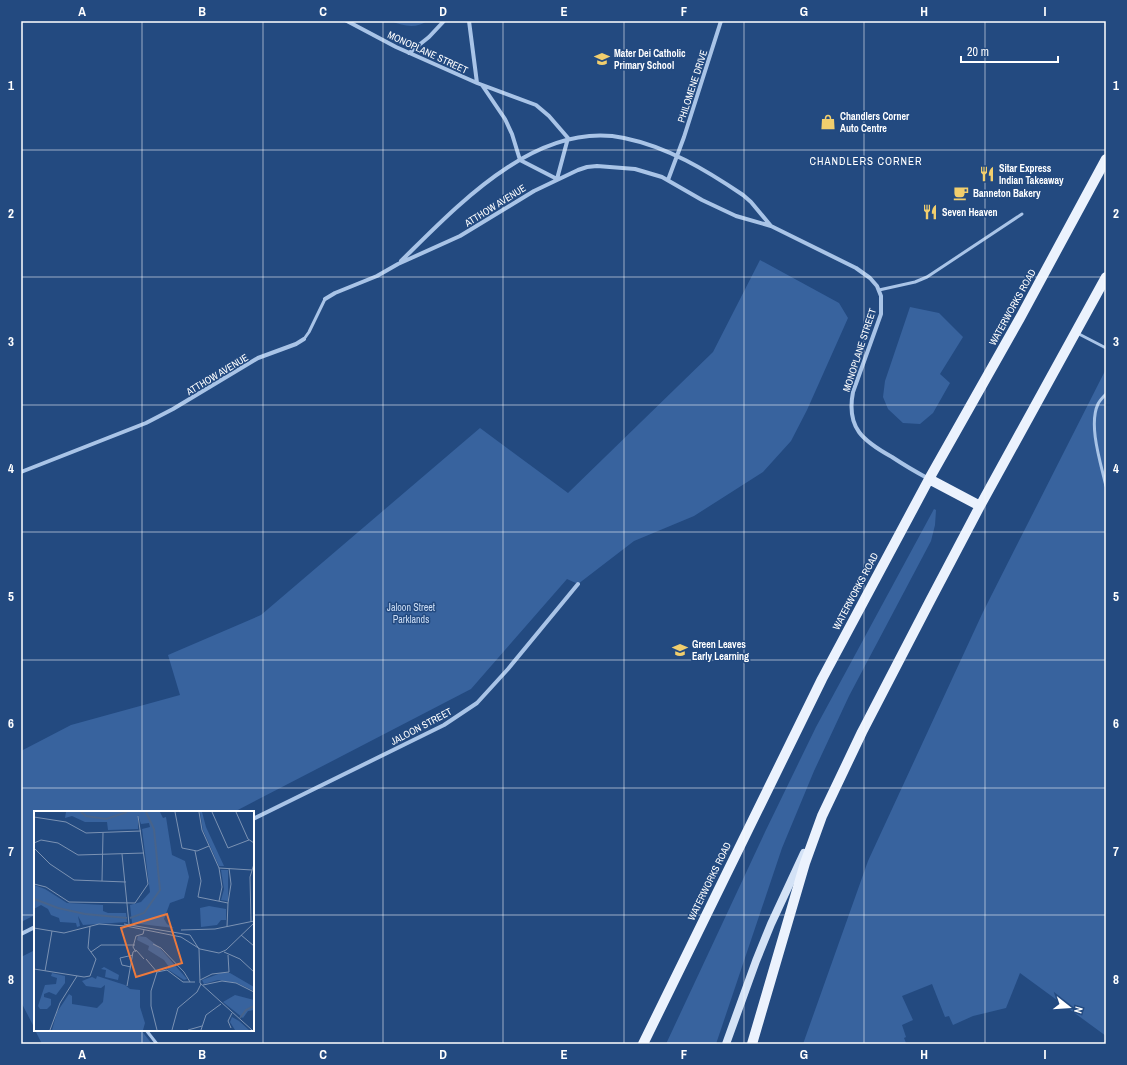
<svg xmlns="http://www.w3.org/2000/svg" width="1127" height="1065" font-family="'Archivo Narrow',sans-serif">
  <rect width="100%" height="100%" fill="#234a80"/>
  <!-- green -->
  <path fill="#38639e" d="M391 21H427C416 29 403 26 391 21Z
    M760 260 839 303 848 318 807 410 791 441 763 472 694 516 634 541 578 584 567 579 471 689 234 812H35V915L21 922V751L71 725 180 695 168 655 261 615 480 428 568 493 713 352Z
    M910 307 939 313 963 337 940 374 950 383 933 413 920 424 903 423 888 409 883 397 885 381Z
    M1106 369V1036L1020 973 1006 1008 973 1016 953 1025 949 1016 945 1017 932 984 902 996 913 1020 902 1025 906 1037 904 1038 906 1043 904 1044H803L868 861 983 612Z
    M934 509 936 510 935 525 931 541 849 696 814 771 782 848 716 1044H666L765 832 816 727Z
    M35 950V1029L21 1002V957Z
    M35 1030H141L152 1044H42Z"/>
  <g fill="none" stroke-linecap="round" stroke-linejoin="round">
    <!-- service -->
    <path stroke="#a9c4e7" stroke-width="3" d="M879 290 915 282 927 277 1022 214
      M1077 333 1106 348
      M304 339 309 332 325 299
      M1106 394C1103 397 1100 400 1098 404 1088 425 1101 464 1106 486
      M146 1030 157 1044"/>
    <!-- minor -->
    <path stroke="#a9c4e7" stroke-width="4" d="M347 21 396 47 477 83 536 105 549 116 568 138 557 179
      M469 21 477 83
      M409 53 429 37 444 21
      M482 85 505 119 512 134 520 160
      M520 160 557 179
      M668 180 684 137 721 21
      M401 261C457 206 536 120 624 138 668 147 706 170 743 195L751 202 771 226
      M325 299 335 293 377 276 398 264 460 236 534 191 578 170 587 167 597 166 635 169 662 177 702 200 736 216 771 226 856 268 870 278 877 286 881 296V314L853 392C846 428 863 441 892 457 904 465 916 472 929 479
      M21 472 146 423 173 409 258 358 296 344 304 339
      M253 819 444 725 477 703 508 669 578 584
      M21 934 35 927"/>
    <!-- secondary -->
    <path stroke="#d3e2f6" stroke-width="8" d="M726 1044 756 961 771 924 804 853"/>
    <!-- primary -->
    <path stroke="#ebf2fd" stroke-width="10" d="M929 479 980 506
      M643 1044 822 679 929 479 1020 318 1106 159
      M752 1044 805 863 822 816 862 732 931 599 980 506 1106 277"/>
  </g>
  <!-- grid -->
  <path fill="none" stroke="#fff" stroke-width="1" stroke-opacity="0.55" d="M142 21V812M263 21V1044M383 21V1044M503 21V1044M624 21V1044M744 21V1044M864 21V1044M985 21V1044M21 150H1106M21 277H1106M21 405H1106M21 532H1106M21 660H1106M21 788H1106M21 915H35M253 915H1106M142 1030V1044"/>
  <!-- icons -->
  <defs>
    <g id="school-bare" transform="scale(1.2)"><path d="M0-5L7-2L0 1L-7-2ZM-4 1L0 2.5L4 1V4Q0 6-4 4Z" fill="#f1ce6d" stroke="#234a80" stroke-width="2.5" paint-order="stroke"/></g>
    <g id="shop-bare" transform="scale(1.2)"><path d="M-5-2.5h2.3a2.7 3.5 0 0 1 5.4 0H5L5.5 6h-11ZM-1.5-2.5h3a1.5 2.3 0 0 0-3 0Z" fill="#f1ce6d" stroke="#234a80" stroke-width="2.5" paint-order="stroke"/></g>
    <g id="restaurant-bare" transform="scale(1.2)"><path d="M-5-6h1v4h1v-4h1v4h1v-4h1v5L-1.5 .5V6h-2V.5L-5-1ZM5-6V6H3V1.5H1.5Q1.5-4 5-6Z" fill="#f1ce6d" stroke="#234a80" stroke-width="2.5" paint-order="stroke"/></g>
    <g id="cafe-bare" transform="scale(1.2)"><path d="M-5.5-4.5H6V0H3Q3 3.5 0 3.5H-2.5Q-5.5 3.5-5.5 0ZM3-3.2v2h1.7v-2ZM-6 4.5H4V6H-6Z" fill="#f1ce6d" stroke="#234a80" stroke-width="2.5" paint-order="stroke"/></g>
  </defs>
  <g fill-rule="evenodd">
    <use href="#school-bare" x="602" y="59"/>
    <use href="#shop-bare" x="828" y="122"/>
    <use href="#restaurant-bare" x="987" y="174"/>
    <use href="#cafe-bare" x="961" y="193"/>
    <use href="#restaurant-bare" x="930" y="212"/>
    <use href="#school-bare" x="680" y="650"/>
  </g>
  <g text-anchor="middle" stroke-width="3" stroke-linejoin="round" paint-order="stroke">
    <!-- street labels -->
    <g font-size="10" fill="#fff" stroke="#234a80">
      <text transform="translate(428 52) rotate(25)" y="4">MONOPLANE STREET</text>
      <text transform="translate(692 86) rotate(-72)" y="4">PHILOMENE DRIVE</text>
      <text transform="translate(495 205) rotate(-32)" y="4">ATTHOW AVENUE</text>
      <text transform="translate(1012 307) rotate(-61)" y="4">WATERWORKS ROAD</text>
      <text transform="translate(859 350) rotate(-72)" y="4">MONOPLANE STREET</text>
      <text transform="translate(217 374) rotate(-31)" y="4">ATTHOW AVENUE</text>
      <text transform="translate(855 591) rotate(-62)" y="4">WATERWORKS ROAD</text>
      <text transform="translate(421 726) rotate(-28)" y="4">JALOON STREET</text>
      <text transform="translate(709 881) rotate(-64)" y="4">WATERWORKS ROAD</text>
    </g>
    <!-- poi labels -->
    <g font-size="10" font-weight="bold" fill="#fff" stroke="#234a80" text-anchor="start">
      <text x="614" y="57">Mater Dei Catholic<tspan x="614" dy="12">Primary School</tspan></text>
      <text x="840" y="120">Chandlers Corner<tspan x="840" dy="12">Auto Centre</tspan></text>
      <text x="999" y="172">Sitar Express<tspan x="999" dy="12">Indian Takeaway</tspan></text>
      <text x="973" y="197">Banneton Bakery</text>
      <text x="942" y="216">Seven Heaven</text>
      <text x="692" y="648">Green Leaves<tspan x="692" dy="12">Early Learning</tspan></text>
    </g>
    <!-- park labels -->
    <g font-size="10" fill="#cddef5" stroke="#234a80">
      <text x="411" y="611">Jaloon Street<tspan x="411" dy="12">Parklands</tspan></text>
    </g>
    <!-- neighbourhood labels -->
    <g font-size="11" letter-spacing="1" fill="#fff" stroke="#234a80">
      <text x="866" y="165">CHANDLERS CORNER</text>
    </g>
  </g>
  <!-- overview -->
  <g transform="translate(34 811)">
    <rect width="220" height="220" fill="#234a80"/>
    <path d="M32 1H126L129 7 132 6 138 44 151 50 155 66 150 87 136 92 130 108 133 113 140 117 98 112 96 94 107 91 116 81 108 18 116 16 115 12 107 13 104 4V18L74 19 73 11H51L38 5 31 7ZM166 1H168L172 16 190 55H185L169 19ZM187 59H194V90L187 89 190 78ZM0 74 11 78 33 92 69 94V100L74 102H92L93 111 49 114 44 105 46 115 43 116 42 112 26 111 25 107 17 104 14 98 7 94 0 98ZM175 95 192 98V109H187L183 114 167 116 166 97ZM104 125 112 126 125 136 153 168 150 169 133 158 135 156 130 149 114 139 115 135 103 129ZM70 156 85 164 84 169 71 166 72 159 67 158ZM18 162 31 165V172L22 184 15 181 10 183V186L17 188V194L13 198H6L4 195 11 174 22 173 23 167 17 165ZM187 162H196L220 176V180L203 172 184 169 170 173 168 169ZM63 165 91 174 96 178 106 179V196L111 212 109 219H18L23 201 35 183 38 185V193L63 197 69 191 71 174 67 177 52 175 48 170 58 166 62 168ZM201 184 220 189V199L214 200 209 207 189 191ZM198 206 205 210 215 219H201L196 211Z" fill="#38639e"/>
    <path fill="none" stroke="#47638b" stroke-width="2" d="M47 1 52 5 72 8 93 1M0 88 24 97 51 103 93 107M96 107 110 102 126 79 120 18 112 1M206 207 212 199 220 195"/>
    <path fill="none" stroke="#7b92b3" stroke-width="1" d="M141 1 148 37 163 40 175 35M165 1 168 19 185 57 188 76 185 90M178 1 194 37 215 29M202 1 214 28 220 32M0 6 32 11 52 22 107 20M0 32 7 29 24 32 44 44 110 42M0 37 16 53 40 69 92 71M161 40 167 70 164 86 194 92 193 116M88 43 95 113M185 57 218 59M68 70 69 22M0 73 12 76 35 91 101 92 114 73 104 5M194 92 197 73 195 57M217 111 216 66 220 53M90 113 156 124 165 138 166 172 218 219M0 117 30 122 65 113 92 115 147 126 166 138 185 142 192 139 220 112M147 119 181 118 220 110M207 124 220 135M119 133 127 137 150 161 156 171M102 139 110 148M57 141 67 134H101M102 141 99 136 102 125 109 123 110 119M190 141 206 148 220 161M112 148 123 161 117 180V195L123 219M97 156 88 154 86 147 99 144M0 158 50 166 56 165 62 148 54 137 56 115M11 160 18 120M123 161 133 159 149 171H161M166 169 178 163 195 161 194 144M169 174 188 170 202 172 220 181M93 175 99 141 102 139M197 217 194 210 198 202M16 219 26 192 43 165M138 219 144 197 163 181 167 173M154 219 168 215M167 219 172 204 187 193"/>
    <path fill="#ed7a3d" fill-opacity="0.15" stroke="#ed7a3d" stroke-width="2" d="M133 103 148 152 102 166 87 117Z"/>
    <rect width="220" height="220" fill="none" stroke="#fff" stroke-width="2"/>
  </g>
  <!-- border -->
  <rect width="1127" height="1065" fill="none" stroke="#234a80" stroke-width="44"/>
  <!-- north arrow -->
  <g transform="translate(1069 1007) rotate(107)" stroke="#234a80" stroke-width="3" paint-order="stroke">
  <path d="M0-3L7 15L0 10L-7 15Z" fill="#ffffff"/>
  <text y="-6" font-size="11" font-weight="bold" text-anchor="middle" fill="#ffffff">N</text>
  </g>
  <!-- scale -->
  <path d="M961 56v6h97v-6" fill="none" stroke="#ffffff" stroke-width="2"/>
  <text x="967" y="56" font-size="12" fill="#ffffff" stroke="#234a80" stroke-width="3" paint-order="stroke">20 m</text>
  <rect x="22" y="22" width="1083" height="1021" fill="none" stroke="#fff" stroke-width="1.5"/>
  <g font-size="13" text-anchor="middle" font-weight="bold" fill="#fff">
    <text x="82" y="16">A</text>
    <text x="202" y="16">B</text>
    <text x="323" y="16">C</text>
    <text x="443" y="16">D</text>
    <text x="564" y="16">E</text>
    <text x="684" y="16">F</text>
    <text x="804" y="16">G</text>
    <text x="924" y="16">H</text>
    <text x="1045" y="16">I</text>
    <text x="11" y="90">1</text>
    <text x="1116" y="90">1</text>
    <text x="11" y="218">2</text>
    <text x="1116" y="218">2</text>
    <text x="11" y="346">3</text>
    <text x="1116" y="346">3</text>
    <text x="11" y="473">4</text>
    <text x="1116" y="473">4</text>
    <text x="11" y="601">5</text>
    <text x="1116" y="601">5</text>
    <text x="11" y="728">6</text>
    <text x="1116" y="728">6</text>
    <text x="11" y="856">7</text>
    <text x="1116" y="856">7</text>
    <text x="11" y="984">8</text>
    <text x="1116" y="984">8</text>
    <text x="82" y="1059">A</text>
    <text x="202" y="1059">B</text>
    <text x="323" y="1059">C</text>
    <text x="443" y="1059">D</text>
    <text x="564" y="1059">E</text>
    <text x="684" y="1059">F</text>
    <text x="804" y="1059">G</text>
    <text x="924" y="1059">H</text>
    <text x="1045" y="1059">I</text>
  </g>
</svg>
